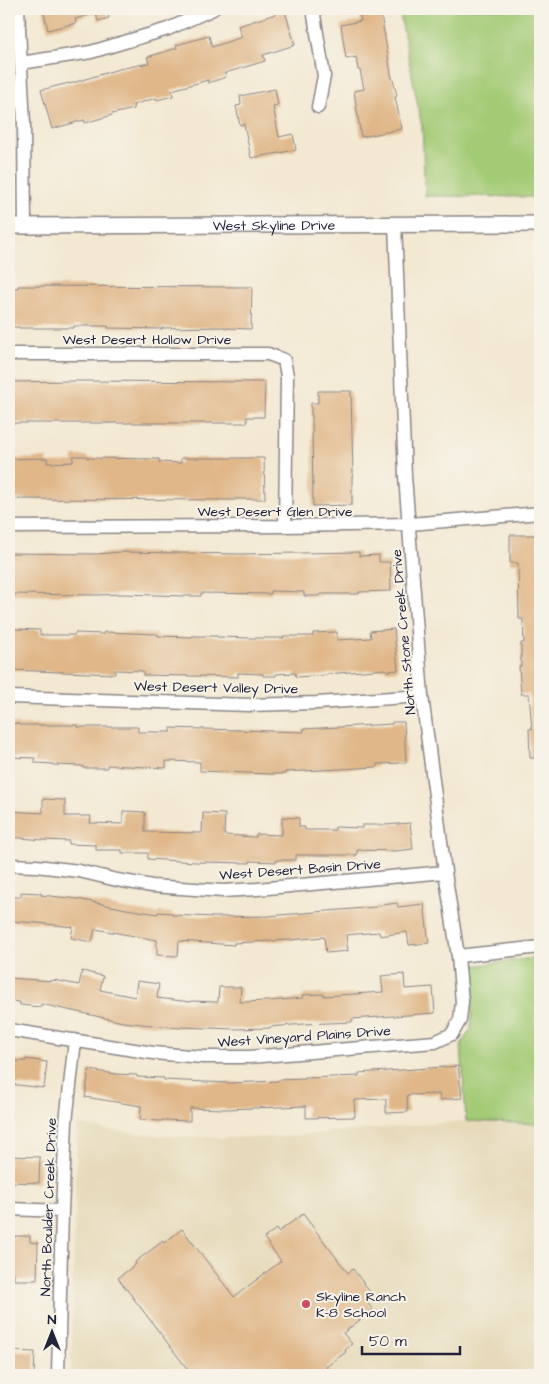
<svg xmlns="http://www.w3.org/2000/svg" width="549" height="1384" font-family="'Architects Daughter',sans-serif">
  <rect width="100%" height="100%" fill="#f7f3e8"/>
  <filter id="ink" filterUnits="userSpaceOnUse"><feTurbulence type="fractalNoise" baseFrequency=".02" numOctaves="2"/><feDisplacementMap in="SourceGraphic" scale="10" xChannelSelector="R" yChannelSelector="G"/><feConvolveMatrix kernelMatrix="1 2 1 2 8 2 1 2 1" color-interpolation-filters="sRGB"/></filter>
  <filter id="wash" filterUnits="userSpaceOnUse"><feTurbulence type="fractalNoise" baseFrequency=".0096" numOctaves="4" result="noise"/><feDisplacementMap in="SourceGraphic" scale="20" xChannelSelector="R" yChannelSelector="G"/><feGaussianBlur stdDeviation="1.12" result="paint"/><feColorMatrix in="noise" values="0 0 0 0 0 0 0 0 0 0 0 0 0 0 0 0 0 1.4 0 .05"/><feComposite in="paint" operator="in"/></filter>
  <g filter="url(#wash)">
    <rect width="100%" height="100%" fill="#f3e8d1"/>
    <!-- built -->
    <path fill="#e6daba" d="M466 1121 540 1124V1375H71L77 1125 107 1130 164 1136 221 1138 279 1137Z"/>
    <!-- green -->
    <path fill="#a3ca75" stroke="#627658" d="M399 9H540V197L425 196 422 127Z
      M540 957V1124L466 1121 461 1044 471 1029 472 1013 468 975 473 966Z"/>
    <g id="blocks">
      <!-- building -->
      <path fill="#e0b789" d="M43 9H106L109 18 98 21 96 13 75 19 76 23 48 30Z
        M358 9H380L392 79H393L397 96 395 97 402 129 361 137 354 91 364 89 360 70H358L356 57 346 59 341 25 361 21Z
        M285 11 295 45 263 55 265 61 225 73 226 77 208 83V80L172 90 173 96 157 100 156 98 133 105 134 109 112 114V115L85 123 84 120 52 129 41 90 69 83V84L119 69 149 63 147 57 177 48 176 45 209 36 212 47 242 37 238 26Z
        M275 89 278 105 273 106 279 137 293 134 296 150 251 158 244 124 240 125 236 106 241 105 240 96Z
        M18 286 252 287 251 329 225 328V327L162 328V329L108 328V326H74V328H19V327H9V288H18Z
        M75 381 265 382 264 417H247V423H9V382Z
        M318 391H351L353 476H352V505L313 506 312 415H311V403H318Z
        M73 456H87V458L159 459V462L181 463V458H264L265 499H235V500L9 499V459L47 458V463L73 462Z
        M510 535H540V758H530L529 729H532L529 694H521L519 666H521V643H524L523 619H519L518 563H510Z
        M121 552 241 554 359 552V556L379 555V562H390L391 591 359 592V594H320L319 596H304V592L271 591V594L201 593V596H186L123 594 98 595 9 594V553L97 554Z
        M15 629 40 630V635H75V633L104 634V632L158 634V636L192 637V636H217V637L251 638H284L283 636H313V633L337 632V640L371 638 370 631 394 629 398 670 387 671 386 669 327 674V675L296 677 295 673 276 674V676H263V674L238 673V677L143 675V671L115 670V674L9 670V630H15Z
        M392 722H404L406 763 377 764V767L285 772V774H269L200 771V762L166 761V768L107 765V768H83V766L53 765V764L35 763V758L9 757V723L19 724V725H78V727H138V732H171V728L304 732 303 729 392 724Z
        M43 799 65 800V816H91L90 823 123 824V811L145 812V832L202 833 203 813 225 814 224 835 256 837V834L282 835V817L299 818V827H305V830H335V827L362 828V825H385L410 823 413 849 395 851 357 850V855H296V860H277V862L250 861V863L196 862 148 859V853H122V850H96V845L69 844V841L43 840 9 837V811L43 813Z
        M21 892 41 893V895L78 899 126 909 158 914V912L172 913V915L214 917 268 916 376 907V906L397 903 398 907 424 904 429 943 409 945 407 932 380 936 379 932 346 935 348 951 326 953 324 937 290 940 234 943V945L179 941 178 956 157 955V940L95 929 92 942 71 938 73 927 38 923 9 921V897H21Z
        M82 971 103 976 100 990 135 997 137 981 159 984 157 998 191 1002V1001L218 1002 219 987H241L240 1002 269 1001 303 998 302 995 324 994V996L383 992 381 976 404 974 405 989 433 987 435 1013 352 1019V1022L304 1024 270 1027V1028L235 1029 181 1027 180 1028 123 1022 41 1004V1007L20 1005V1002L9 1001V978L53 981V980L79 985Z
        M26 1059 47 1062 44 1088 9 1084V1061H26Z
        M458 1066 462 1098 440 1100 439 1094 407 1095 408 1112 386 1113V1099L354 1100 355 1117 306 1118V1106L227 1109 190 1108V1121L162 1120V1121L140 1120 141 1106 85 1097 89 1070 116 1074 137 1075V1077L164 1078V1080L228 1083 278 1081V1080L305 1079V1078L359 1076V1073Z
        M9 1156 40 1157 39 1183 9 1182Z
        M303 1214 348 1273 353 1269 373 1296 366 1301 373 1310 343 1333 352 1344 345 1350 346 1352 326 1367 332 1375H192L118 1278 136 1264 135 1262 163 1241 164 1243 182 1229 234 1297 281 1261 264 1238 276 1229 278 1232Z
        M15 1236H30V1242L38 1243 37 1280H14V1273H9V1238H15Z
        M12 1351 35 1352 34 1375H11Z"/>
    </g>
  </g>
  <g filter="url(#ink)">
    <use href="#blocks" fill-opacity="0" stroke="#8a8586" stroke-width="1"/>
    <g fill="none" stroke-linecap="round" stroke-linejoin="round">
      <!-- minor casing -->
      <g stroke="#8a8586" stroke-width="15">
        <path id="minor" d="M18 9 24 124 25 226
          M313 9 324 76 318 107
          M21 63 91 52 168 29 213 9
          M9 354H268L284 360 287 376 285 526
          M9 527 285 526 410 524 540 513
          M9 697 249 705 317 703 422 696
          M9 865 36 866 79 871 117 880 152 886 223 891 257 889 445 872
          M458 956 540 947
          M9 1030 153 1053 203 1057H249L435 1042 452 1034 460 1020 462 1002 458 956 445 872 422 696 405 476 395 224
          M9 1209 62 1211
          M58 1375 62 1211 66 1122 75 1040"/>
      </g>
      <!-- tertiary casing -->
      <g stroke="#8a8586" stroke-width="18">
        <g id="tertiary">
          <path id="s1" d="M9 226 540 224"/>
        </g>
      </g>
      <!-- minor -->
      <use href="#minor" stroke="#fff" stroke-width="12"/>
      <!-- tertiary -->
      <use href="#tertiary" stroke="#fff" stroke-width="15"/>
    </g>
  </g>
  <!-- markers -->
  <circle fill="#d1495b" stroke="#f7f3e8" stroke-width="2" cx="306" cy="1304" r="5"/>
  <g text-anchor="middle" stroke-width="4" stroke-linejoin="round" paint-order="stroke">
    <!-- street labels -->
    <g font-size="14" fill="#22223b" stroke="#f7f3e8">
      <text dy="5" stroke="none"><textPath href="#s1" startOffset="265">West Skyline Drive</textPath></text>
      <text x="147" y="344">West Desert Hollow Drive</text>
      <text x="275" y="516">West Desert Glen Drive</text>
      <text transform="translate(403 632) rotate(-95)" y="5">North Stone Creek Drive</text>
      <text transform="translate(216 687) rotate(1)" y="5">West Desert Valley Drive</text>
      <text transform="translate(300 869) rotate(-4)" y="5">West Desert Basin Drive</text>
      <text transform="translate(304 1036) rotate(-4)" y="5">West Vineyard Plains Drive</text>
      <text transform="translate(48 1207) rotate(-88)" y="5">North Boulder Creek Drive</text>
    </g>
    <!-- poi labels -->
    <g font-size="14" fill="#22223b" stroke="#f7f3e8" text-anchor="start">
      <text x="316" y="1301">Skyline Ranch<tspan x="316" dy="16">K-8 School</tspan></text>
    </g>
  </g>
  <!-- margin -->
  <rect width="549" height="1384" fill="none" stroke="#f7f3e8" stroke-width="30"/>
  <!-- north arrow -->
  <g transform="translate(52 1332)" stroke="#f7f3e8" stroke-width="4" paint-order="stroke">
  <path d="M0-4L9 19L0 12L-9 19Z" fill="#22223b"/>
  <text y="-8" font-size="14" font-weight="bold" text-anchor="middle" fill="#22223b">N</text>
  </g>
  <!-- scale -->
  <path d="M362 1346v8h98v-8" fill="none" stroke="#22223b" stroke-width="2.5"/>
  <text x="369" y="1346" font-size="15" fill="#22223b" stroke="#f7f3e8" stroke-width="4" paint-order="stroke">50 m</text>
</svg>
